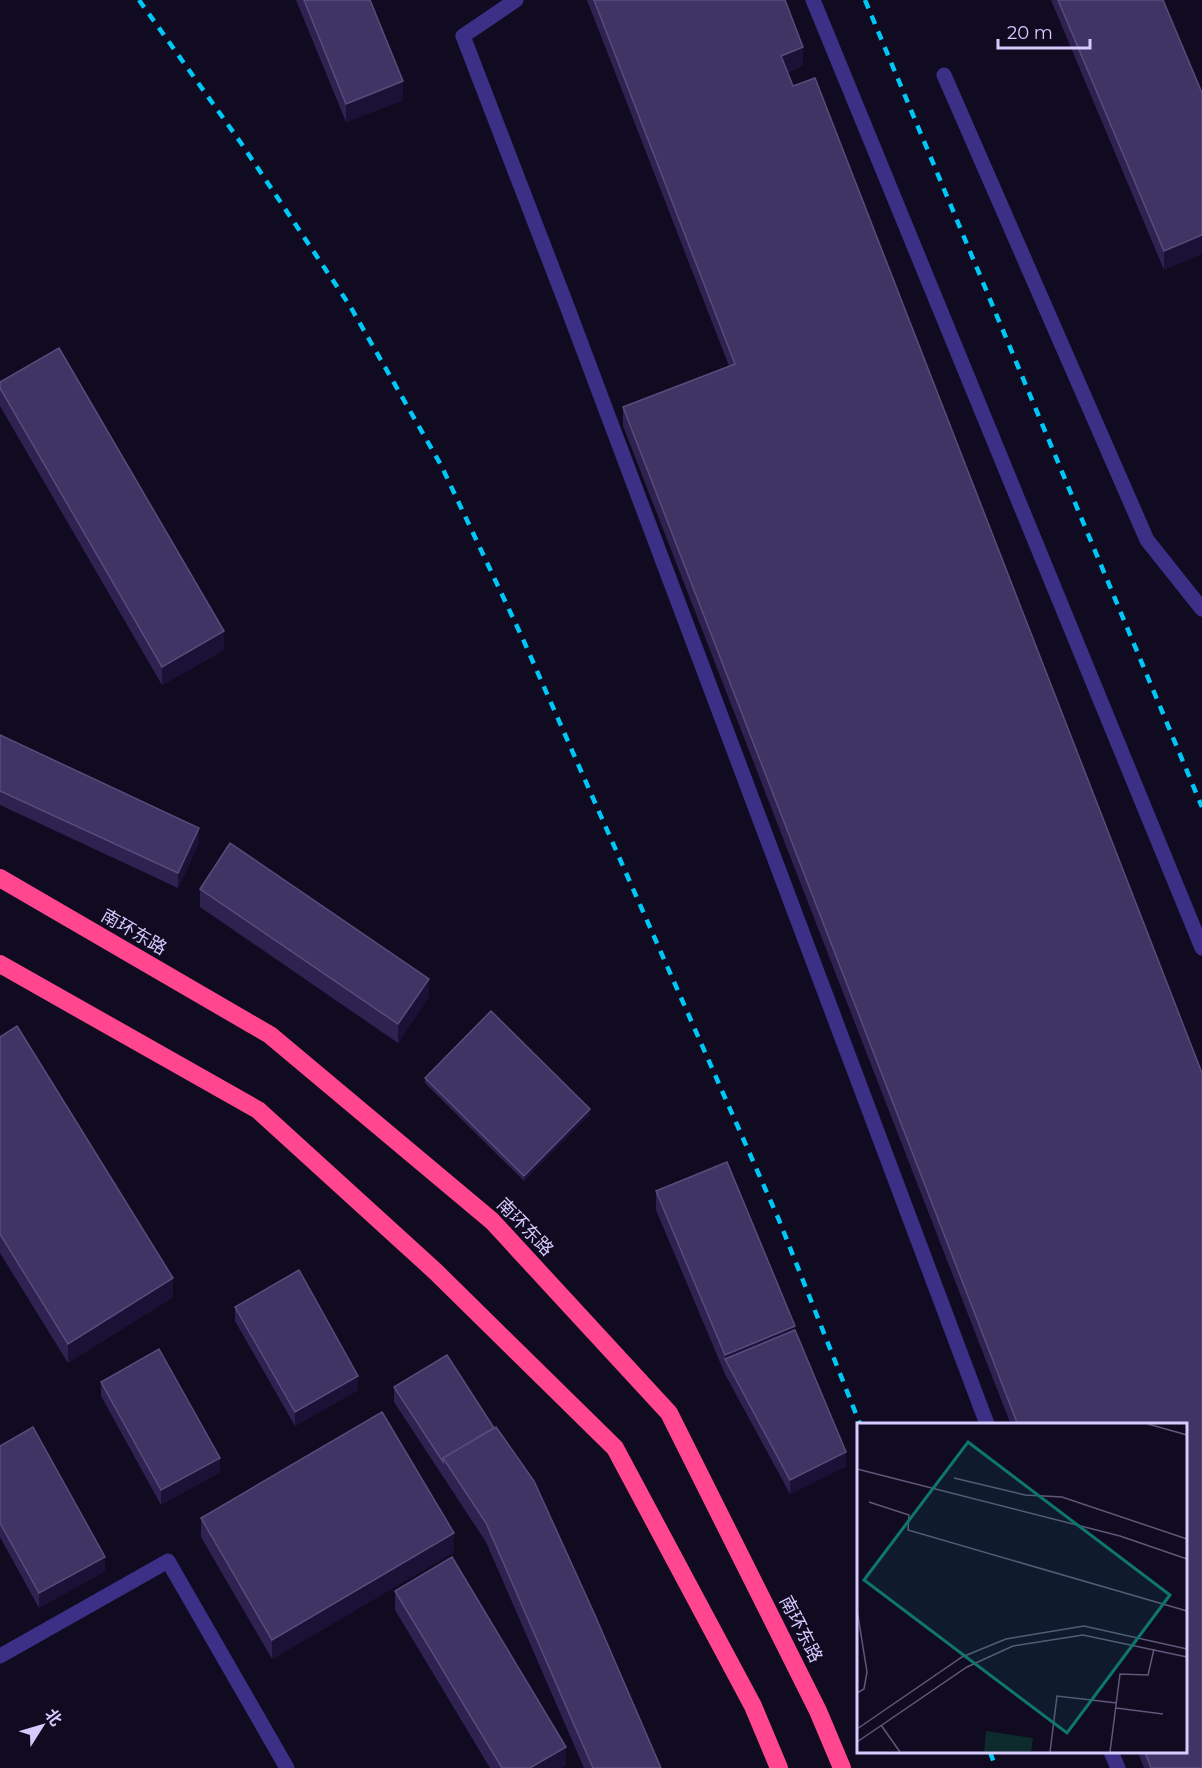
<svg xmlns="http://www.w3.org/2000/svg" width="1202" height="1768" font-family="Montserrat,'Noto Sans SC',sans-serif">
  <rect width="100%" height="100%" fill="#100b21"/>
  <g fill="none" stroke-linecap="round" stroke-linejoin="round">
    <!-- minor -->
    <path stroke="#3b3085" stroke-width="15" d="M516 0 463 36 565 301 987 1424
      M813 0 1202 948
      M944 75 1147 540 1202 609
      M0 1656 168 1561 287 1768
      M1111 1752 1118 1768"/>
    <!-- highway -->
    <path stroke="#ff468e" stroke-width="18" d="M0 878 270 1035 492 1221 669 1413 818 1711 842 1768
      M0 964 258 1110 436 1272 615 1448 753 1706 779 1768"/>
    <!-- rail -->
    <path stroke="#00c7f6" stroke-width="4.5" stroke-dasharray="9 8" stroke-linecap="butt" d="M139 0 241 143 350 306 441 465 522 637 779 1220 860 1424
      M865 0 1202 807
      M990 1752 996 1768"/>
  </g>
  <!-- wall -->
  <path fill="#2f2251" d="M296 0H370L403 100 346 122Z
    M587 0H785L803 47V65L788 72 793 86 815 78 1202 1073V1768H1144L1138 1752H1185V1425H1011L623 426V407L729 366Z
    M1051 0H1163L1202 93 1164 270Z
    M0 382 224 650 162 685 0 406Z
    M0 735 199 843 178 888 0 805Z
    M200 889 429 997 398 1043 200 907Z
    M0 1037 173 1297 68 1363 0 1253Z
    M425 1078 590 1114 524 1181 425 1083Z
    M656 1191 795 1330 846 1466 790 1494 725 1374 656 1210Z
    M235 1307 358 1390 295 1426 235 1321Z
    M101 1382 220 1472 161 1505 101 1396Z
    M394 1387 661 1768H584L486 1542 394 1402Z
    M0 1446 105 1571 39 1608 0 1537Z
    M201 1518 454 1552 272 1659 201 1537Z
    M395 1591 566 1765 561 1768H490L395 1610Z"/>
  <!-- shaded-wall -->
  <path fill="#1b1136" d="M803 47V65L781 74V56Z
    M403 81V100L346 122V104Z
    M1202 235V254L1164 270V251Z
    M224 631V650L162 685V667Z
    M199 828V843L178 888V873Z
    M429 979V997L398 1043V1024Z
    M590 1109V1114L524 1181V1176Z
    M173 1278V1297L68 1363V1344Z
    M795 1326V1345L725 1359V1374V1355Z
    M358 1376V1390L295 1426V1412Z
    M846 1452V1466L790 1494V1480Z
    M220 1458V1472L161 1505V1490Z
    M454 1533V1552L272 1659V1640Z
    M105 1557V1571L39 1608V1593Z
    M566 1747V1765L561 1768H530Z"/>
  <!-- building -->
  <path fill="#403464" stroke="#584c7c" stroke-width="1.5" d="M304 0H370L403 81 346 104Z
    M594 0H785L803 47 781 56 793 86 815 78 1202 1073V1768H1151L1145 1752H1185V1425H1018L623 407 735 364Z
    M1058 0H1163L1202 93V235L1164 251Z
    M59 348 224 631 162 667 0 388V382Z
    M0 735 199 828 178 873 0 791Z
    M230 843 429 979 398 1024 200 889Z
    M491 1011 590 1109 524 1176 425 1078Z
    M17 1026 173 1278 68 1344 0 1234V1037Z
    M727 1162 795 1326 725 1355 656 1191Z
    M299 1270 358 1376 295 1412 235 1307Z
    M795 1330 846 1452 790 1480 725 1359Z
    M159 1349 220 1458 161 1490 101 1382Z
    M447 1355 494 1428 443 1458V1462L394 1387Z
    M382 1412 454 1533 272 1640 201 1518Z
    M33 1427 105 1557 39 1593 0 1523V1446Z
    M496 1427 534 1481 594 1613 661 1768H593L486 1523 443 1458Z
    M452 1557 566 1747 530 1768H502L395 1591Z"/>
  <g text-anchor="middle" stroke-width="4.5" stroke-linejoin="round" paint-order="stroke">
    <!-- street labels -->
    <g font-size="18" fill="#d5cbff" stroke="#100b21">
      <text transform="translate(134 932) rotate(30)" y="6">南环东路</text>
      <text transform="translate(525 1227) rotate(46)" y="6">南环东路</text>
      <text transform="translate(801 1629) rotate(63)" y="6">南环东路</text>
    </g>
  </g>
  <!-- overview -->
  <g transform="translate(857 1423)">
    <rect width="330" height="330" fill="#100b21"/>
    <path d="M129 308 176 315 174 329H127Z" fill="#0d2a2c"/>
    <path fill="none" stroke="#5f587a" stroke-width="1.5" d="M291 1 330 12M0 46 263 113 330 136M97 55 168 72 205 74 330 116M12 79 52 92 51 107 330 188M0 187 10 249 7 266 0 270M259 285 306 291M24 302 43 329M0 306 105 234 149 216 227 203 330 226M0 319 110 244 156 223 226 212 330 234M193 329 200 273 260 280M253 329 263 251 291 252 297 226"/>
    <path fill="#0f766e" fill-opacity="0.15" stroke="#0f766e" stroke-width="3" d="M111 19 313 172 210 310 7 157Z"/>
    <rect width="330" height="330" fill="none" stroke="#d5cbff" stroke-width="3"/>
  </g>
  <!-- north arrow -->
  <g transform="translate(42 1726) rotate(53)" stroke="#100b21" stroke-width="4.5" paint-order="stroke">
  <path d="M0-4.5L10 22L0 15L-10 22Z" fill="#d5cbff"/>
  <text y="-9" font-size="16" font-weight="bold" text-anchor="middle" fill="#d5cbff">北</text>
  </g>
  <!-- scale -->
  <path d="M998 39v9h92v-9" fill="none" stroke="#d5cbff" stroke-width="3"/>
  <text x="1007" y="39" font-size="18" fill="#d5cbff" stroke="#100b21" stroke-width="4.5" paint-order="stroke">20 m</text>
</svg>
